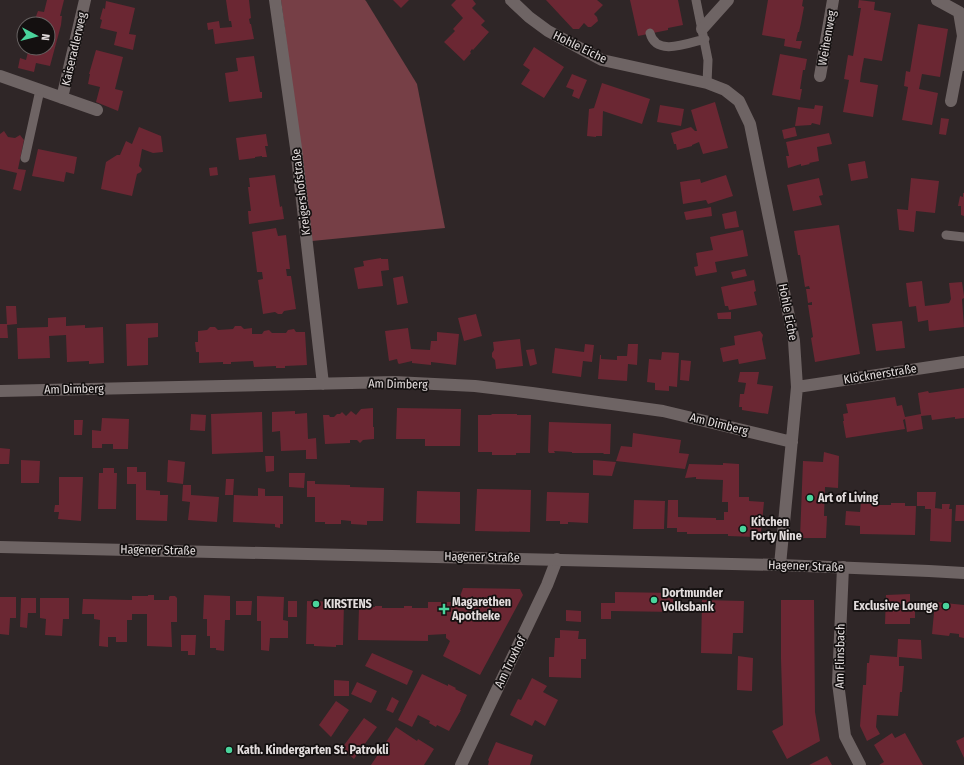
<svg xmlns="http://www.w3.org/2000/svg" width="964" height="765" font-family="'Fira Sans Condensed',sans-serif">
  <rect width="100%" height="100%" fill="#2f2627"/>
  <!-- green -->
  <path fill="#763f46" d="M281 0H365L366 1 417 84 445 228 312 241Z"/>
  <!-- building -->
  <path fill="#6b2733" d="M47 0H64L60 16H62L61 25 50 66 36 63 34 72 18 68 20 58 26 60 29 48H48V24H32L34 19H35L38 11 44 12Z
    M226 0H249L251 18 249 19 250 24H251L254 39 215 44 213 29 208 30 207 23 219 21 220 28 232 27 231 21H229Z
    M393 0H409L401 8Z
    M456 0H473L476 4 472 8 485 21 481 25 489 32 473 50 472 49 470 52 471 53 464 61 444 42 455 31 453 29 463 18 451 5Z
    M546 0H597L603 5 594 14 597 17 598 21 591 27H588L584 23 579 29H573Z
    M630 0H678L683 25 668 28V30L638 36Z
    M768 0H803L802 6 804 7 801 23 799 32H798L796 41H802L800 49 784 46 785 39 762 35Z
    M859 0 875 2 874 10 891 13 882 61 864 58 861 74 860 82 878 85 873 117 843 112 849 80 844 79 848 55 853 56 861 8H858Z
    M106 1 135 8 129 34 136 35 133 50 114 45 117 32 100 28 102 20 100 19 103 8 105 9Z
    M918 24 948 29 940 77 922 74 919 89 938 93 932 125 902 120 908 87 904 86 906 71 910 72Z
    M534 47 564 67 544 98 521 84 530 70 523 65Z
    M96 50 123 57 115 89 123 91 118 111 96 102 100 87 88 84 90 74H89Z
    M780 54 807 59 805 70H803L800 89H802L800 100 772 95Z
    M254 56 260 92H262V98L229 102 225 73 238 71 236 58Z
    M572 74 587 80 579 99 572 96 574 90 566 87Z
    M602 83 650 99 642 124 603 111 602 136H596V137L587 136 589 109 594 108Z
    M715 102 728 148 703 154 699 142 692 145V146L677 150 676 144H674L671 133 691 127 695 131H697L691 110Z
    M660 105 684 109 681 126 657 122Z
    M815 105 823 106 820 125 812 123 811 125 795 126 798 107 814 109Z
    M941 118 949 119 946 135 939 134Z
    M139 127 161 136 163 152 153 153 142 149 139 166 142 169 141 172 137 174 132 196 101 189 106 162 117 155H120L126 141 132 144Z
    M795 127 797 136 784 139 782 130Z
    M4 131 8 137 15 138 20 135 24 140 18 169 26 170 21 191 13 189 17 173 0 169V134Z
    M829 133 832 144 817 147 819 161 809 163 810 164 801 166V164L788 168 786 156H789L786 142Z
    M266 134 268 146H265L267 157H262V156L255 157V158L239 160 236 138Z
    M38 149 77 157 74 174 66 172 64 182 32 176Z
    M865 161 868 178 851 181 848 164Z
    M217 167 218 175 210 176 209 168Z
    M275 175 280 207 282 206 284 219 249 224 248 211H251L248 187H250L249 178Z
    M726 175 733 196 708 204 706 200 683 204 680 182 700 179 701 183Z
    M819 178 823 195 819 196 822 205 793 211 787 185Z
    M911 178 939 181 935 213 916 211 914 232 899 230 897 209 908 210Z
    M963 193H964V216L961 215V206H958L960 196 963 197Z
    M711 207 712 216 686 220 684 212Z
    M736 211 739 227 725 229 722 214Z
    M839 225 860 354 815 362 811 338 813 337 808 305H812V302L808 303 806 289H810L809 286 805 287 800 255H798L794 231Z
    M276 228 278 236 286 235 290 269H286L287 276H291L296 309 284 311 282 314H278L275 312 263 314 258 280 263 279 262 272H257L252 232Z
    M743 230 748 256 715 262 717 272 696 276 694 267 698 266 696 253 713 250 710 237Z
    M381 258V259H388L389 270 381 271 383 286 358 289 354 268 364 266 363 261Z
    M745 269 747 276 733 279 731 272Z
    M403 276 408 303 397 305 393 278Z
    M754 280 756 291 754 292 757 305 729 310 728 306H725L721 287Z
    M922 281 925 306 949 303 951 299 949 283 962 282 964 296V298L962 299 964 327 929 331 928 320 918 322 916 306 909 307 906 283Z
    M6 306H16L17 324 7 325Z
    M731 312V319H718L717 313Z
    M476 314 482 336 464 341 458 318Z
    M66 317V326L85 325V328L103 327 104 363 89 364V361L67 362 66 335 49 336 50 358 18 359 17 328 48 327V318Z
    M902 321 905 348 876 351 872 324Z
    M158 323V337L148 338V365L127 366 126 324Z
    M0 324H7L8 338H0Z
    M235 326H241L244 329 252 328V334H262L264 331 269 330 272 333H286L288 330 294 329 296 332H305L307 365 285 366V368H276V366L254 367 253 361 231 362V364H223V362L199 363V352H196L195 342H198V331L207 330 210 327H215L218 330 233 329Z
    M408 328 411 349 430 350 431 341H437V332L459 334 456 365 431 362V365L412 363V361L399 364 398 363 397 359 389 361 385 331Z
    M760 331 763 335 762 339 766 359 739 364 738 359 723 362 720 348 735 345 734 336Z
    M520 339 523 366 496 369 495 360 492 357V353L494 350 493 342Z
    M585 344 594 345 592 362 583 361 581 377 552 373 555 348 584 352Z
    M628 344H638L637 365 628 364 627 381 598 379 600 355H601V359L617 360V356H627Z
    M534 349 537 364 530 366 526 350Z
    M662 352 679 353 677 387 669 386V391L655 390V383L647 382 649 359 661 360Z
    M681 360 691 361 689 381 680 380Z
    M740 372H759L757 384 773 386 768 414 742 410V407H739L740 394H744L746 383 738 382Z
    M964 388V418L955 419V417L932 420 931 415 921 416 923 429 907 432 905 419 903 420 905 429 846 438 843 421H844L843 414 848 413 846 404 895 397 897 406 902 405 905 417 921 414 918 393 928 391 929 393Z
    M373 408V427H374V439L363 440 360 443 357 440H350V443L325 444 323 415H329L330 417H334L337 414H340L342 412 346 416 351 411 356 415 361 409Z
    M397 408 461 409 460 446H425V439H396Z
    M295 411V414L307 413 308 439 316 438 317 459H306V450L281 451 280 431 272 432V412Z
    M262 412 263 452 212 454 211 414Z
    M191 414 206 415 205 431 190 430Z
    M492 414H517V415H531L530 453H516V455H492V452H478V415H491Z
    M102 418 129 419 128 449H113V444H102V448H92V430L101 431Z
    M74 420H83L82 435H74Z
    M549 422 611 424 610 454H603L604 453H572V452L554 451 555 453H549L548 451Z
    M633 433 681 440 679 453 689 454 685 469 616 461 621 446 632 447Z
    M0 448 10 449 9 464H0Z
    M824 452 839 456 838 488 825 487 824 516H827L826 538H800L803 461 823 462Z
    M265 456H274V471L266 472Z
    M21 460 40 461 39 483H21Z
    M168 460 185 462 183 484 167 482Z
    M593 460 616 462 612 476 593 475Z
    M723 463 739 464V497H749V501L764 502 761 532 756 537 728 536V534H687V532H677V528H667L668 500H678V517L716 518V520H724V512H728V502H722L723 480 696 479V477L685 478 689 464 723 465Z
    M127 467H137V472H146V490L160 491V495H168L167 521 136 520V484H127Z
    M103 468H114V473H117L116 509H98L99 473H103Z
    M289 473H305L304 488 289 487Z
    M59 477H83L81 521 58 519 59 512H54L55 505H59Z
    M226 479H234L233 495H225Z
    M307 481H315V484L350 485V487L384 488 383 521H367V525L351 524V521L341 520V524H325V522H315V497H307Z
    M183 485H191V495L219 497 217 522 188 520 190 502 182 501Z
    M258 488 265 489V496H283V524H280V528L275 527V524L233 522 234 495 258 496Z
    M477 489 531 490 530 532 475 531Z
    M417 491 460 492V524L416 523Z
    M547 492 589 493 588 523 568 522V524H560V521H546Z
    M917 492H936L935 508 942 509V504H950L949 509H952L951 542 930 541 931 509H925V506H917Z
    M634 500 665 501 664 529H633Z
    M861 502 875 503V505H891V503H905V506H916L915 535 860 534V526L845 525 846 511 860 512Z
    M956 505H964V521H955Z
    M463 588 520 589 523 595 480 675 443 656 450 641 446 638V634L428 635V641L358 640 359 607H375V606H382V608H404V606H412V608H428V602H458Z
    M615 592 673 593V602H677V612L611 611V619H601V603H615Z
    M910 594V605H915V618H910V624H885L886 595Z
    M148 595H154V600H169V597L170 596H175L177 598V622H171L172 647 147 646V614H132V620H127V642H116V637H108V647L99 646 100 620 94 619V614H82L83 599 132 600V596H148Z
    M204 595 230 596V620H225L224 651 216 650V648H210V636H207V619H203Z
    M257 596 284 597 283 620 288 621V638H270L269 651 261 650V621H257Z
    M0 597H16V618H10L9 635 0 634Z
    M21 598H36V613H28L27 628 20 627Z
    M40 598H69V619H63L62 636 45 635 46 619 40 618Z
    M702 600 744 601 743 633H733L732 654 701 653Z
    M781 600H814L815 712 820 741 787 759 772 731 783 725 781 659Z
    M236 601H252L251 615H236Z
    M288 601H297V617H288Z
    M307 601 344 602 343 645H336V647L314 646V644H306Z
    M935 602 964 605V638L959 637V634L950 633 949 636 932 634Z
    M566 610 581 611V622L566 621Z
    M560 630 579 631 578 639H586V659H581V678L549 677V657H554L555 638H560Z
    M181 635H196L195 655H188V651H181Z
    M898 639 921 640 922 659 899 657V666H904L902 692H900L898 716 877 715 876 727 880 734 867 741 860 726 863 685H866L867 663H869L870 655 897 657Z
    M372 653 413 671 407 685 365 666Z
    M738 656 753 658 752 691 737 690Z
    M422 674 448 686V684L456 688 455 689 467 695 460 710H461L449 731 437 725 436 727 429 723 430 721 418 715 412 727 398 720Z
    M532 678 547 686 543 692 558 700 545 726 535 720 532 726 510 715 518 699 521 700Z
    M334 680 349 681V696H334Z
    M357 682 377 691 371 703 351 694Z
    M392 697 399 701 393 713 386 710Z
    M336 701 349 710 331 737 319 725Z
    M364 718 377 727 354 759 342 748Z
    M396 727 417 741 418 739 434 749 424 765H371Z
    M892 733 895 738 905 733 923 765H879L884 762 874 745Z
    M964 737V758L956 741Z
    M496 742 533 755 530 765H488L489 761 488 760Z
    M827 756 832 765H809Z"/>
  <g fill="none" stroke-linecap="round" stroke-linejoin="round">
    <!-- lane -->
    <path stroke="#6e6464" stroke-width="9" d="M696 0 708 60 707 83
      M650 33C656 57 688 43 705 39
      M25 158 40 90
      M946 235 964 237"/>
    <!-- street -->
    <path stroke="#6e6464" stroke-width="12" d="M275 0 296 148 323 384
      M511 0 529 17 548 31 602 60 707 83 725 90 739 101 750 124 794 341 797 387 780 565
      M937 0 959 12 963 36 958 64 964 65
      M702 29 728 0
      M0 76 97 110
      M820 76 833 0
      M62 98 85 0
      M951 101 958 64
      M797 387 964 362
      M0 391 394 382 475 386 532 393 663 411 792 442
      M843 567 838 683 845 736 860 765
      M461 765 547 585 557 559"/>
    <!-- secondary -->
    <path stroke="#6e6464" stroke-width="12" d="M0 547 780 565 929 571 964 573"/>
  </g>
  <!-- markers -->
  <g fill="#4ad49c" stroke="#141010" stroke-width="1.5">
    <circle cx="810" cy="498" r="4"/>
    <circle cx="743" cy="529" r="4"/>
    <circle cx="654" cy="600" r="4"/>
    <circle cx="316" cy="604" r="4"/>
    <circle cx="946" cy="606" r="4"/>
    <path d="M442 603h4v4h4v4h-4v4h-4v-4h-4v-4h4z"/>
    <circle cx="229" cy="750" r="4"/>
  </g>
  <g text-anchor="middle" stroke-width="3.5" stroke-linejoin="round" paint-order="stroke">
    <!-- street labels -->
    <g font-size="12" fill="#e3dddd" stroke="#141010">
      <text transform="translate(827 38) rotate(-80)" y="4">Weihenweg</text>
      <text transform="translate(580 47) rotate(26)" y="4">Hohle Eiche</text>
      <text transform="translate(74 49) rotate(-77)" y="4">Kaiseradlerweg</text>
      <text transform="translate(301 192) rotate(-97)" y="4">Kreigershofstraße</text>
      <text transform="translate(788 312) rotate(79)" y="4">Hohle Eiche</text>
      <text transform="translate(880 374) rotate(-9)" y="4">Klöcknerstraße</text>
      <text transform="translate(398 384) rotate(1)" y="4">Am Dimberg</text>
      <text transform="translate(74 389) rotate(-1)" y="4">Am Dimberg</text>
      <text transform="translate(719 424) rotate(14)" y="4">Am Dimberg</text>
      <text transform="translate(158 550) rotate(1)" y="4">Hagener Straße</text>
      <text transform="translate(482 557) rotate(1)" y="4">Hagener Straße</text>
      <text transform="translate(806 566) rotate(2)" y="4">Hagener Straße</text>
      <text transform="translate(840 656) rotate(-89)" y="4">Am Flinsbach</text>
      <text transform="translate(510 662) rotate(-64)" y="4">Am Truxhof</text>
    </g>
    <!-- poi labels -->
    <g font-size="12" font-weight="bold" fill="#e3dddd" stroke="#141010" text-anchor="start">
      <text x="818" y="502">Art of Living</text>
      <text x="751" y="526">Kitchen<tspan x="751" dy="14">Forty Nine</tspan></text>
      <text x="662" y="597">Dortmunder<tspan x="662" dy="14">Volksbank</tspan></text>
      <text x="452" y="606">Magarethen<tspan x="452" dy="14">Apotheke</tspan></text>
      <text x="324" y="608">KIRSTENS</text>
      <text x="938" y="610" text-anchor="end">Exclusive Lounge</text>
      <text x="237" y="754">Kath. Kindergarten St. Patrokli</text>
    </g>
  </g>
  <!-- north arrow -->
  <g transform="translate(36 36) rotate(97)"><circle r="19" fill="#141010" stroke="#676262"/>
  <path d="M0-3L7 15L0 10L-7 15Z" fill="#4ad49c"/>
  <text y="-6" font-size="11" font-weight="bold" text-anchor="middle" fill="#e3dddd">N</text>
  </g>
</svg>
